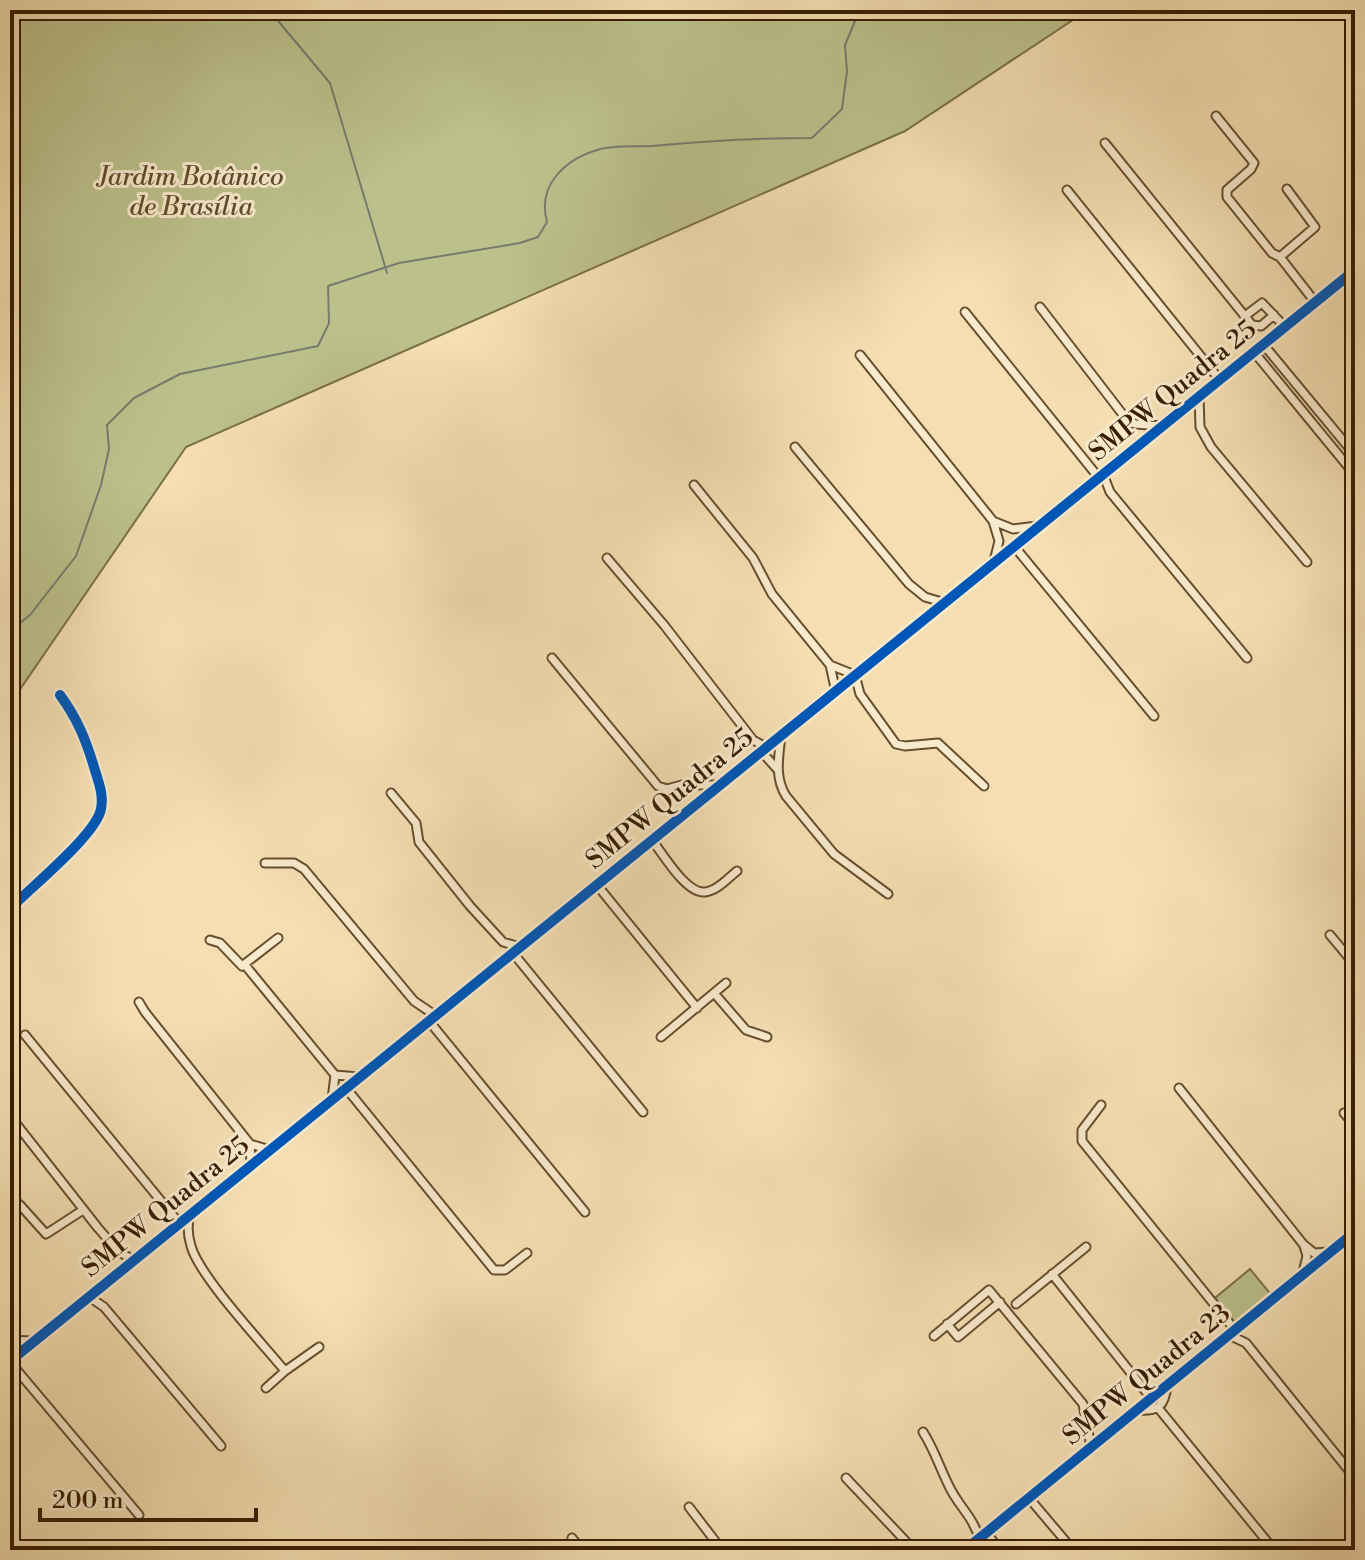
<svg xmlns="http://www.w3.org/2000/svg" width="1365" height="1560" font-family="'Libre Bodoni',serif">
  <rect width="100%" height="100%" fill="#f5dfb2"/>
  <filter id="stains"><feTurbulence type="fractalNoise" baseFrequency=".0025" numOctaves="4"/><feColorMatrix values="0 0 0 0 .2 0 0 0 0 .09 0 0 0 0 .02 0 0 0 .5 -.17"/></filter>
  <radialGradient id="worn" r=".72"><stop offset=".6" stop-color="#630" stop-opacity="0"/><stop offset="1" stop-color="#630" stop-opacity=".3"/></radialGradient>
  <!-- green -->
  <path fill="#bcc18c" stroke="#7a6f47" stroke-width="2" d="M10 10H1088L905 131 186 447 10 704Z
    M1250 1269 1273 1297 1236 1326 1215 1298Z"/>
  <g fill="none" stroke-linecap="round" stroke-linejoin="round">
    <!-- stream -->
    <path stroke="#767c6d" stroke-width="2" d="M269 10 330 83 387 273
      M10 631 30 615 76 556 101 485 109 449 107 425 134 398 180 374 318 346 329 323 328 286 399 263 520 243 538 237 547 222C537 186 564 160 597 150 613 145 635 147 652 146 706 141 759 138 812 138L842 109 847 71 845 45 858 14 868 10
      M10 1544 17 1550"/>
    <!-- minor casing -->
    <g stroke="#674e2e" stroke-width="11">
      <path id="minor" d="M1216 116 1254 163 1251 169 1227 190V197L1272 253 1280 257 1315 302
        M1105 143 1252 325 1261 326 1274 315
        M1067 190 1219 379
        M1280 257 1315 227 1287 189
        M1040 307 1127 420 1135 424 1162 426
        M965 312 1099 478
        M1245 316 1262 303 1285 327
        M1263 344 1355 455
        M1254 352 1355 475
        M860 355 993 521 999 541 994 561
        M1199 396 1200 427 1211 447 1307 562
        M795 447 909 584 925 597 945 603
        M1103 474 1110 492 1247 658
        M694 485 753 558 772 594 830 665 855 675 860 694 896 744 905 746 938 743 984 786
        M993 521 1013 529 1037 526
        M1014 546 1154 716
        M607 558 664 625 753 740 766 747
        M552 658 658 786 667 789 682 785H720
        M830 665 836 692
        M781 735C779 756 774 777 786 796L834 854 888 894
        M761 751 777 769
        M391 793 416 823 419 842 470 906 503 942 520 947
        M652 840C663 854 686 894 705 892 717 891 728 878 737 871
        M265 863H294L304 869 414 1001 436 1016
        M597 885 697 1008
        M10 909C31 887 96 835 101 809 104 794 98 781 94 767 86 740 77 718 60 695
        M1330 935 1355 965
        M210 940 220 943 242 966 278 938
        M513 953 643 1112
        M245 965 335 1075 359 1077
        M714 993 746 1030 767 1037
        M139 1002 145 1012 250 1144 251 1164
        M429 1021 585 1212
        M25 1035 179 1223
        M661 1037 726 983
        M346 1088 494 1270H505L527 1253
        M1179 1088 1303 1244 1314 1253 1330 1252
        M332 1100 335 1075
        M1101 1105 1082 1130V1141L1235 1330
        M1344 1113 1355 1126
        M10 1116 98 1228 118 1251 133 1260
        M250 1144 270 1150
        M10 1198 20 1205 46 1234 83 1210
        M190 1215C187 1225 188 1236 191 1246 199 1276 263 1344 285 1371
        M1303 1272 1307 1256 1304 1246
        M1052 1274 1151 1398
        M88 1296 104 1307 221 1446
        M1016 1304 1086 1247
        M947 1324 958 1337 1000 1302
        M1229 1335 1246 1343 1355 1478
        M934 1336 989 1290 1083 1404 1091 1447
        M10 1340 31 1341
        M10 1361 1355 270
        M10 1362 139 1515
        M266 1388 285 1371 319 1347
        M1159 1409 1274 1550
        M1136 1410C1158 1412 1165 1407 1167 1385
        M923 1432C934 1449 939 1466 948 1484 957 1505 974 1517 979 1539
        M846 1478 914 1550
        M1029 1498 1073 1550
        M689 1507 722 1550
        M987 1533 999 1550
        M572 1538 582 1550
        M1114 1550 1121 1548 1134 1550"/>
    </g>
    <!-- tertiary casing -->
    <g stroke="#674e2e" stroke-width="12">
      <path id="tertiary" d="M965 1550 1355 1232"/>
    </g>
    <!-- minor -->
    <use href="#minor" stroke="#f8eacd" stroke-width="7"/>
    <!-- tertiary -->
    <use href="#tertiary" stroke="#f8eacd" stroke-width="8"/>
    <!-- cycleway casing -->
    <g stroke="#f8eacd" stroke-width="15">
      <path id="cycleway" d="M10 909C31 887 96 835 101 809 104 794 98 781 94 767 86 740 77 718 60 695
        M10 1361 1355 270
        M965 1550 1355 1232"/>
    </g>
    <!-- cycleway -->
    <use href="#cycleway" stroke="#0057b8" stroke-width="10"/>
  </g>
  <g text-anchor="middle" stroke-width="6" stroke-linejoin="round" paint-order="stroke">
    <!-- park labels -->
    <g font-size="26" font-style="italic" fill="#604e2b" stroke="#f8eacd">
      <text x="191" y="185">Jardim Botânico<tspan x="191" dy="30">de Brasília</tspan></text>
    </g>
    <!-- street labels -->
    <g font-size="26" fill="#381d02" stroke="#f8eacd">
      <text transform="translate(1172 390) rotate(-39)" y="9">SMPW Quadra 25</text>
      <text transform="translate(669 798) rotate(-39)" y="9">SMPW Quadra 25</text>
      <text transform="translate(165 1206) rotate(-39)" y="9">SMPW Quadra 25</text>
      <text transform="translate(1146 1374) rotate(-39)" y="9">SMPW Quadra 23</text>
    </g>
  </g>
  <!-- margin -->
  <rect width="1365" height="1560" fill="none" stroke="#f5dfb2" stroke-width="40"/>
  <rect x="12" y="12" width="1341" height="1536" fill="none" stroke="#381d02" stroke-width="4"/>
  <rect x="20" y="20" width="1325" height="1520" fill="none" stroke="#381d02" stroke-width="2"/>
  <!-- scale -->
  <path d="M40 1508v12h216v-12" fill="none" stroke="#381d02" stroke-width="4"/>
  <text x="52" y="1508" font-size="24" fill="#381d02" stroke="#f8eacd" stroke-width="6" paint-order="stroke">200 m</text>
  <rect width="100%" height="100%" filter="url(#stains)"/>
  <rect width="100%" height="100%" fill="url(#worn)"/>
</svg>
